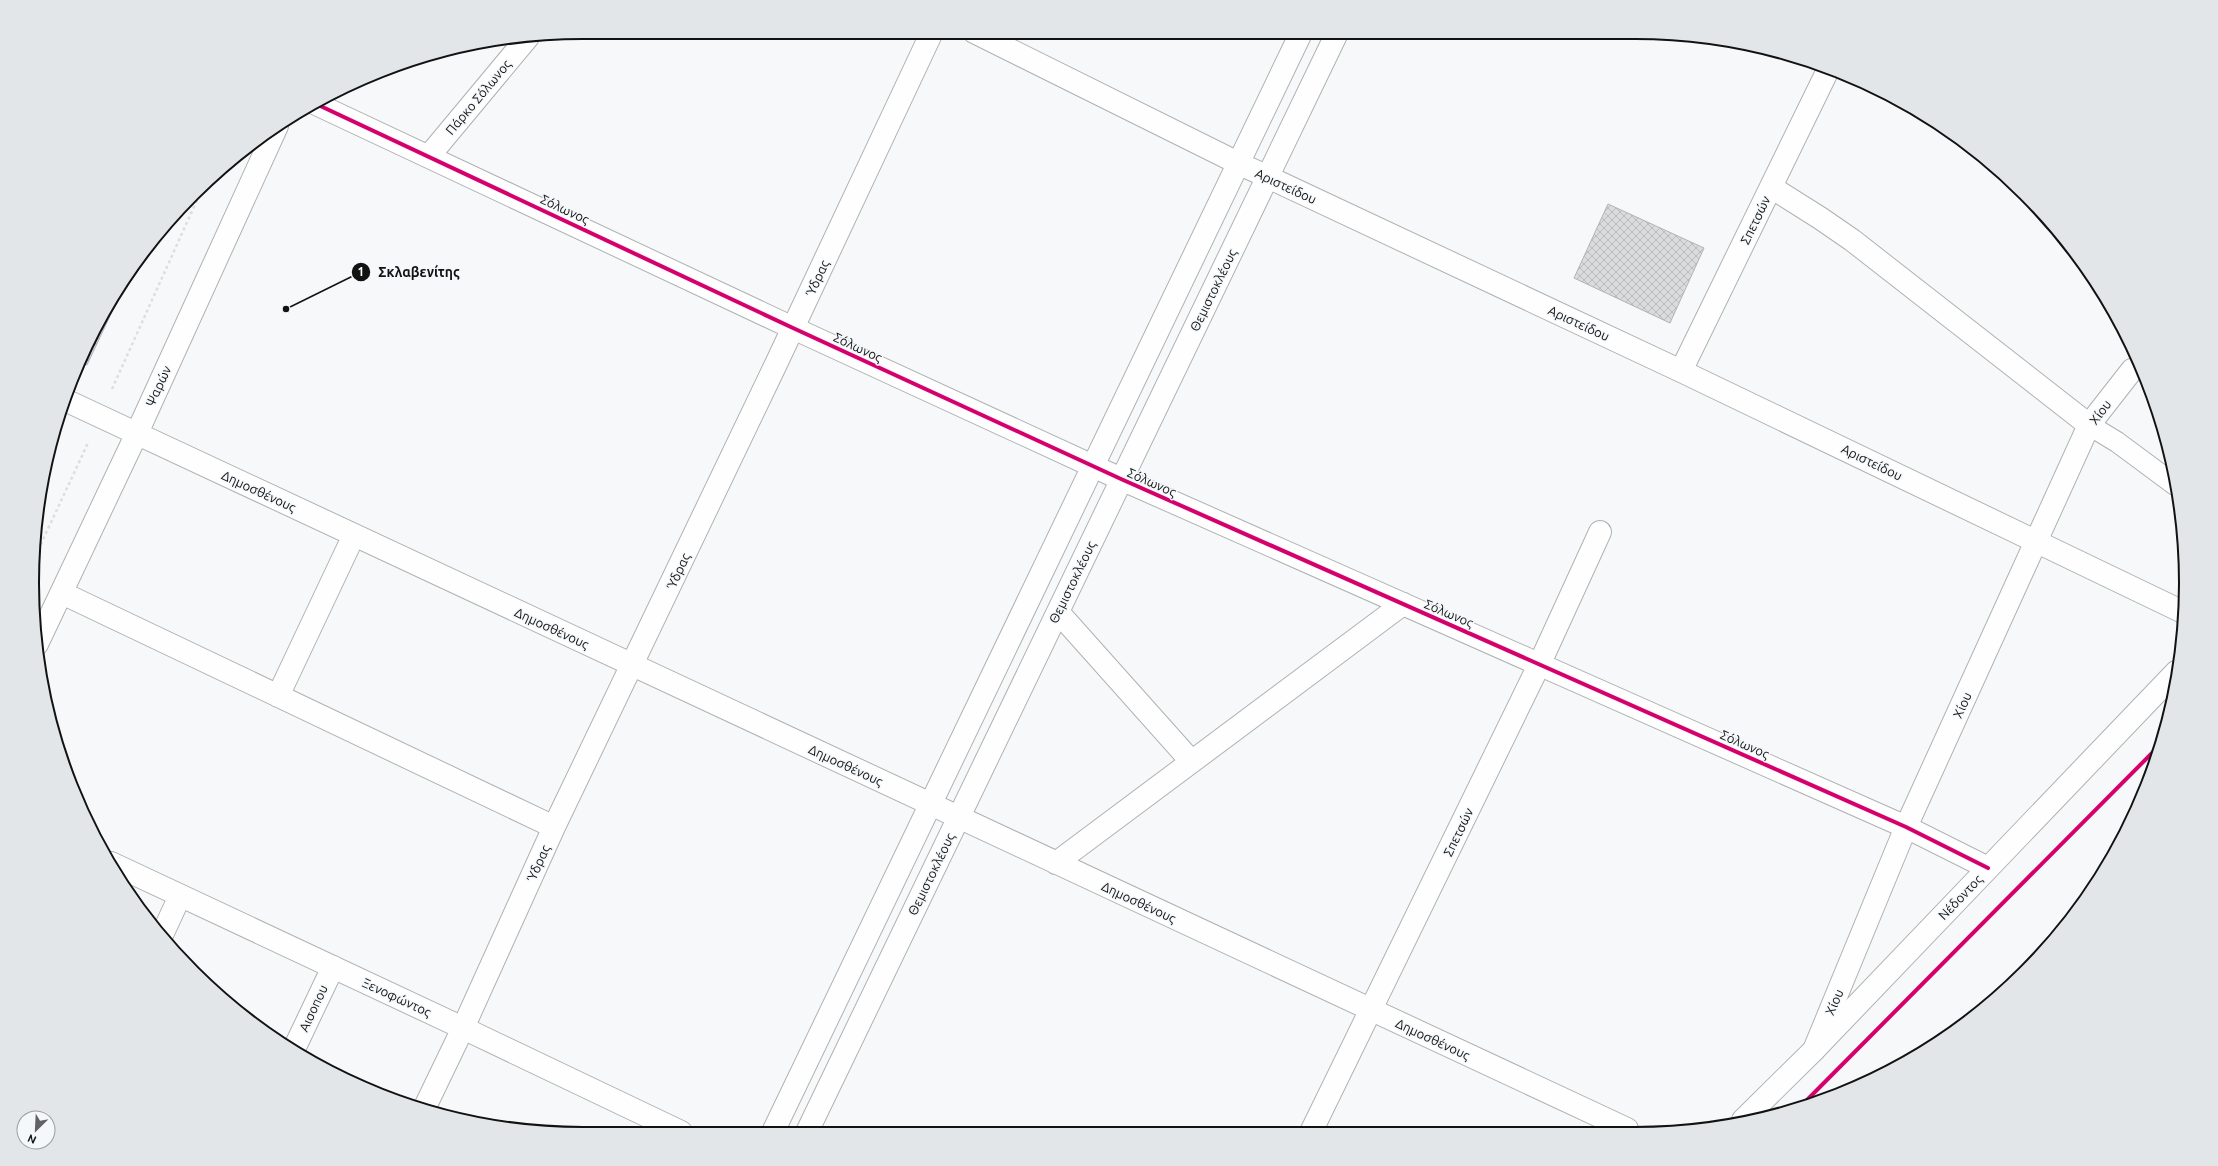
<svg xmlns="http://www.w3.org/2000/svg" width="2218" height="1166" font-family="Ubuntu,sans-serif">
  <defs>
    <pattern id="building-cross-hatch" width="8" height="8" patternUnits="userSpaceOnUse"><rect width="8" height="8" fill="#dadbdc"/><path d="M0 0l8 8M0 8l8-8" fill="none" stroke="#babbbc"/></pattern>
  </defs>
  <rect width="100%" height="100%" fill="#f6f8fa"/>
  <!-- building -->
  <path fill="url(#building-cross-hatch)" stroke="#b2b3b4" d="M1608 204 1704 248 1670 323 1574 278Z
    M133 267 87 365 80 361 125 277Z"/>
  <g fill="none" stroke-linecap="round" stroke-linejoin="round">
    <!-- lane casing -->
    <g stroke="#b0b2b2" stroke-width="22">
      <path id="lane" d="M2089 425 2117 442 2175 485"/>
    </g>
    <!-- street casing -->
    <g stroke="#b0b2b2" stroke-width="24">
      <path id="street" d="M974 32 1238 163 1681 371 2185 613
        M429 156 528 37
        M1771 187 1820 218 1852 240 2089 425
        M1681 371 1828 70
        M65 400 1627 1129
        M62 593 554 827
        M1058 612 1191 761
        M37 644 137 433 277 126
        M278 696 354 535
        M1056 863 1403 604
        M161 937 180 896
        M294 1049 333 967
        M1814 1050 1906 827 2089 425 2132 370
        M1312 1130 1540 663 1600 532
        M681 1132 463 1028 554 827 776 364 932 32
        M773 1132 1301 33
        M807 1132 1337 33"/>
    </g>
    <!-- secondary casing -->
    <g stroke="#b0b2b2" stroke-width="24">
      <path id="secondary" d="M314 103 793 328 1121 479 1906 827 1988 868
        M111 863 463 1028 424 1109
        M1743 1120 1813 1051 2176 672"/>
    </g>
    <!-- path -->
    <path stroke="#dededf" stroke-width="2.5" stroke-dasharray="3 3" stroke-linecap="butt" d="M112 389 202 189
      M33 561 88 443"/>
    <!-- lane -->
    <use href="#lane" stroke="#fefefe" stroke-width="20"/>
    <!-- street -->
    <use href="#street" stroke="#fefefe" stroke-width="22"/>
    <!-- secondary -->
    <use href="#secondary" stroke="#fefefe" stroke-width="22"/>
    <!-- cycleway casing -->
    <g stroke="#f5f8fb" stroke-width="6">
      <path id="cycleway" d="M314 103 793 328 1121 479 1906 827 1988 868
        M1803 1104 2160 745"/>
    </g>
    <!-- cycleway -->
    <use href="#cycleway" stroke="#d6006c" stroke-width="4"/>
  </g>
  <g text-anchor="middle" stroke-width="3" stroke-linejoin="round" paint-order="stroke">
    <!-- street labels -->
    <g font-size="13" fill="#111212" stroke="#f5f8fb">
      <text transform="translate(478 97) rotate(-50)" y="5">Πάρκο Σόλωνος</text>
      <text transform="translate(1286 186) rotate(25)" y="5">Αριστείδου</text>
      <text transform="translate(565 209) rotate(25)" y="5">Σόλωνος</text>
      <text transform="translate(1755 220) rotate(-64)" y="5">Σπετσών</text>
      <text transform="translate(817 278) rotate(-65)" y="5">Ύδρας</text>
      <text transform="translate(1213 290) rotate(-64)" y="5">Θεμιστοκλέους</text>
      <text transform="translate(1579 323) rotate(25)" y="5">Αριστείδου</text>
      <text transform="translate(858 347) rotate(25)" y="5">Σόλωνος</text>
      <text transform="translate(158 386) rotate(-65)" y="5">Ψαρών</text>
      <text transform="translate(2100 412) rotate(-53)" y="5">Χίου</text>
      <text transform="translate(1872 462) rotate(26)" y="5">Αριστείδου</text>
      <text transform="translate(1152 482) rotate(24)" y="5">Σόλωνος</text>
      <text transform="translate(259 491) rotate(25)" y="5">Δημοσθένους</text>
      <text transform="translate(678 571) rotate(-65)" y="5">Ύδρας</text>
      <text transform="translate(1072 582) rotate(-64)" y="5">Θεμιστοκλέους</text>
      <text transform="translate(1449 613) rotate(23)" y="5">Σόλωνος</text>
      <text transform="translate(552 628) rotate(25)" y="5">Δημοσθένους</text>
      <text transform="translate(1962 705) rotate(-66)" y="5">Χίου</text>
      <text transform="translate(1745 744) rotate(24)" y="5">Σόλωνος</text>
      <text transform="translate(846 765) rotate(25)" y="5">Δημοσθένους</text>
      <text transform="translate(1458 832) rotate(-64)" y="5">Σπετσών</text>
      <text transform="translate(538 863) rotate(-66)" y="5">Ύδρας</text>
      <text transform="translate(931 874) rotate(-64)" y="5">Θεμιστοκλέους</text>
      <text transform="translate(1960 897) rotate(-46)" y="5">Νέδοντος</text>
      <text transform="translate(1139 902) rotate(25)" y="5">Δημοσθένους</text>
      <text transform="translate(397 997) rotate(25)" y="5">Ξενοφώντος</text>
      <text transform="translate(1834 1002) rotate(-67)" y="5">Χίου</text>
      <text transform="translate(313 1008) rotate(-65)" y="5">Αισοπου</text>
      <text transform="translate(1433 1039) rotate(25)" y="5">Δημοσθένους</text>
    </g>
  </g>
  <!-- crop -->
  <path d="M0 0H2218V1166H0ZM583 39H1635A544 544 0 0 1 2179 583V583A544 544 0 0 1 1635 1127H583A544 544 0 0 1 39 583V583A544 544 0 0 1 583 39Z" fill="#e3e6e8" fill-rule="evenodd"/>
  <path fill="none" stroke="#111212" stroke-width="2" d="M583 39H1635A544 544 0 0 1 2179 583V583A544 544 0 0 1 1635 1127H583A544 544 0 0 1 39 583V583A544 544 0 0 1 583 39Z"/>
  <!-- callouts -->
  <path fill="none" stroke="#111212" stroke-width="1.5" d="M286 309L361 272"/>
  <g fill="#111212" stroke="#f5f8fb" stroke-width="1.5">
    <circle cx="286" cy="309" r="4"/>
    <circle cx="361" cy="272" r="10"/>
  </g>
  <g font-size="12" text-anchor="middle" font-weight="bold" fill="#fff">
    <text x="361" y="276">1</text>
  </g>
  <g font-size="14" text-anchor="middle" font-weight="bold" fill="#111212" stroke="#f5f8fb" stroke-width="3" stroke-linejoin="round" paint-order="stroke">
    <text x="419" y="277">Σκλαβενίτης</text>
  </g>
  <!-- north arrow -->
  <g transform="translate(36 1130) rotate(204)"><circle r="19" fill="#f5f8fb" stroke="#9a9c9e"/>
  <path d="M0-3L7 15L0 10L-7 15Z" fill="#616263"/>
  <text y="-6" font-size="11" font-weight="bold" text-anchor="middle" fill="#111212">N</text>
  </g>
</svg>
